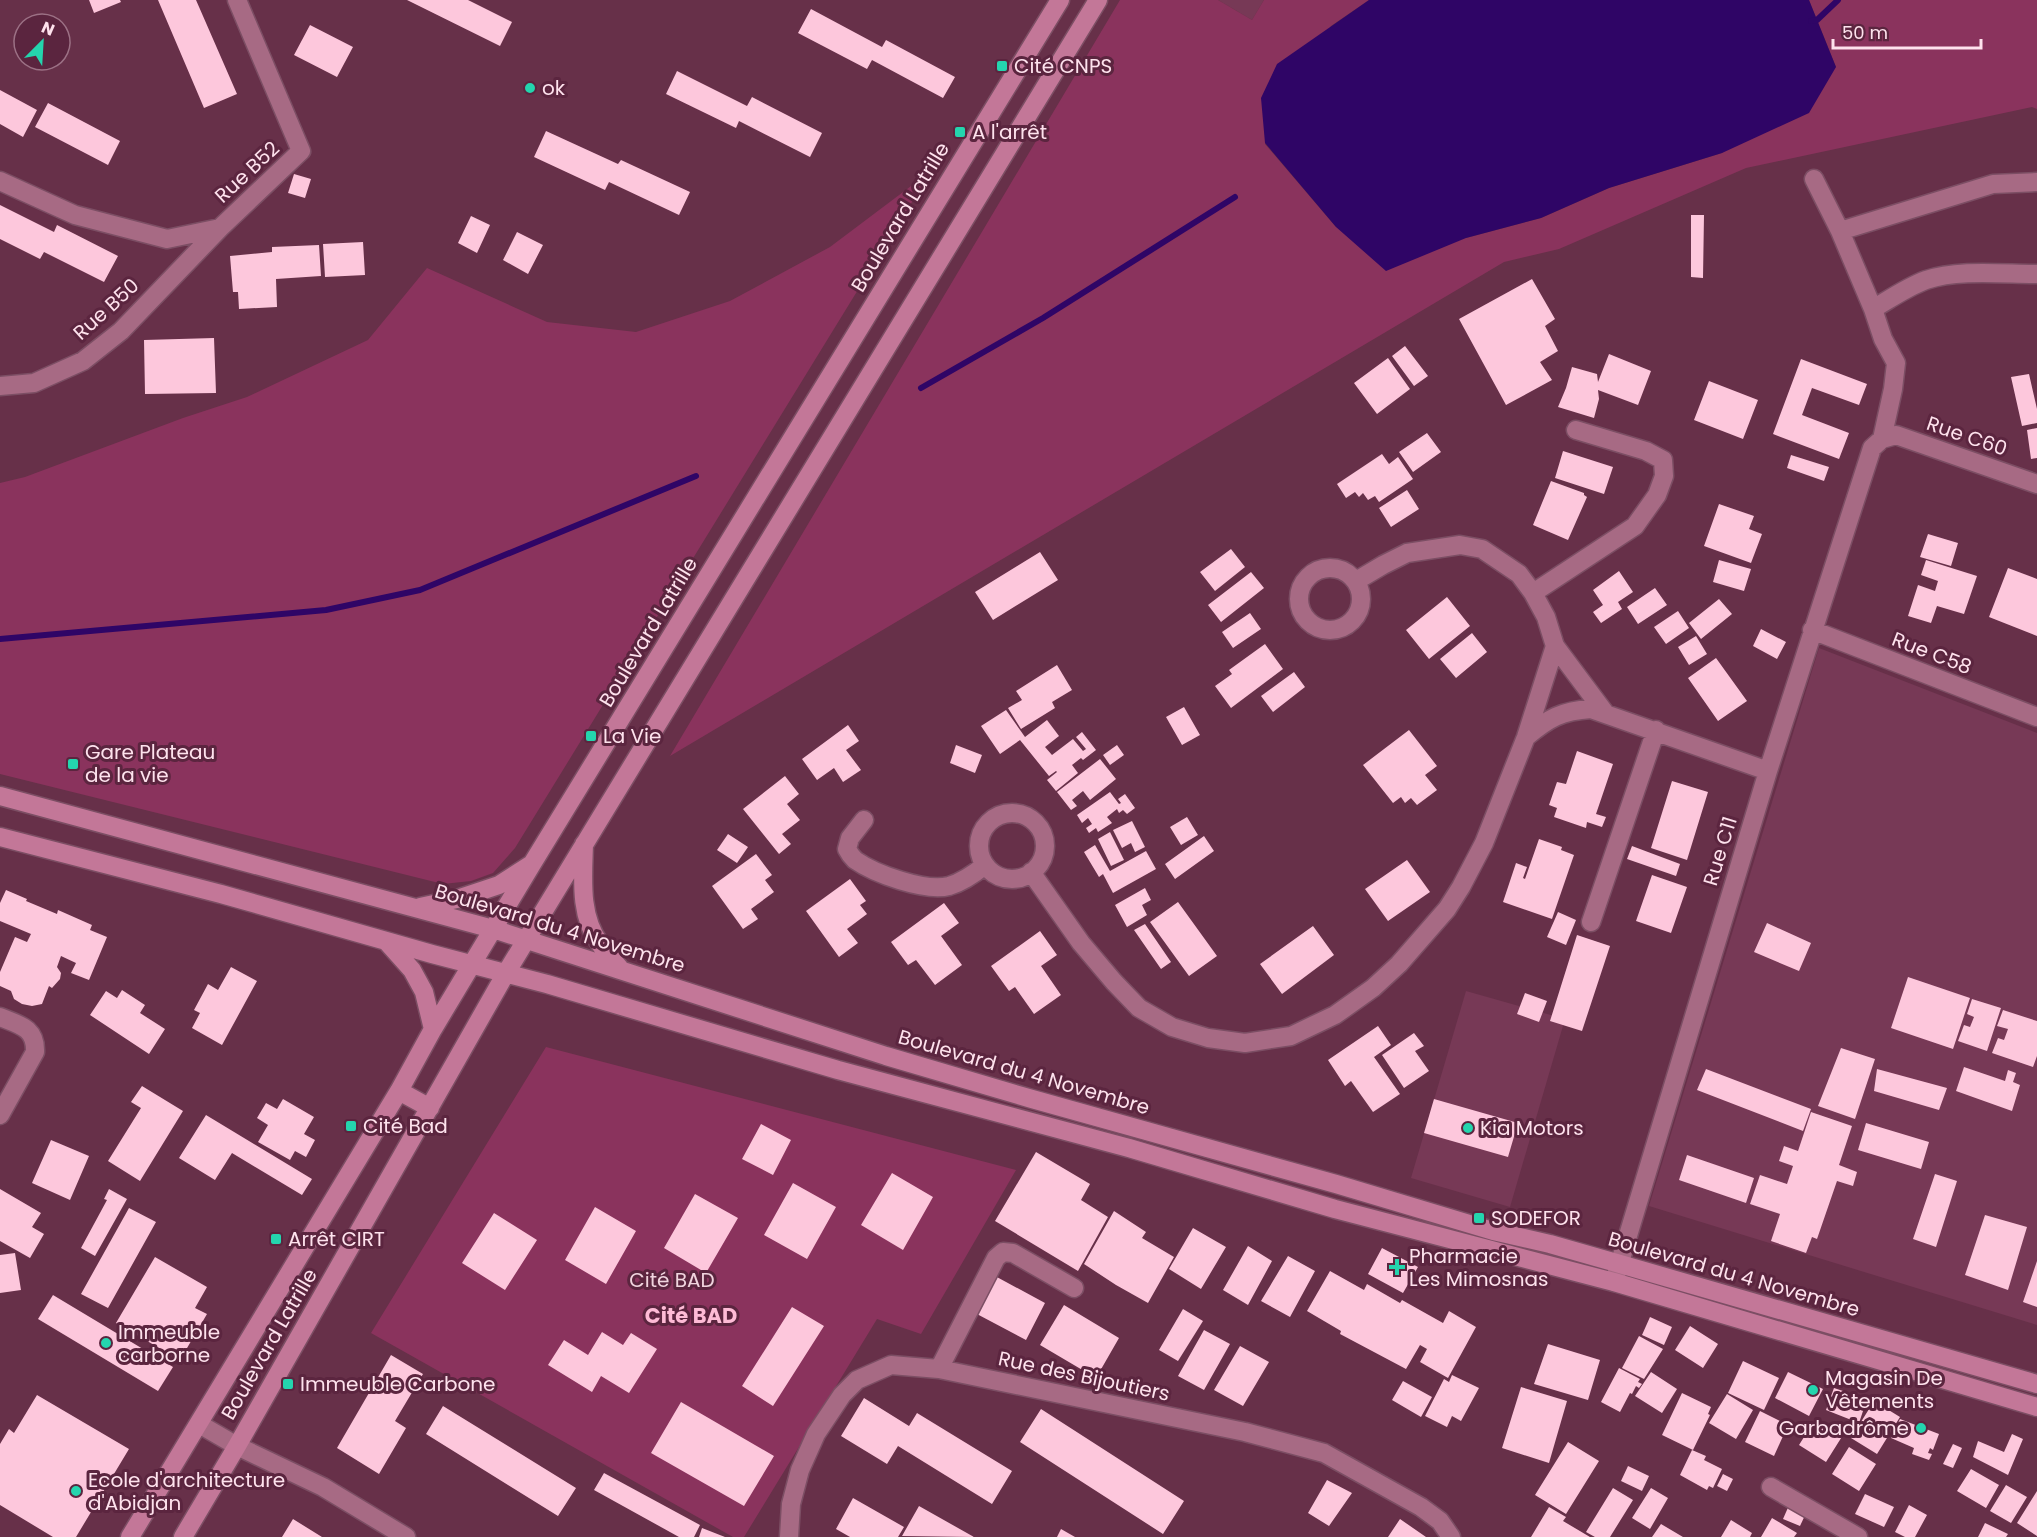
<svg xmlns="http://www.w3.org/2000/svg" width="2037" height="1537" font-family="Poppins,sans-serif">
  <rect width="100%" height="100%" fill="#673049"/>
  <!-- built -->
  <path fill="#773956" d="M1218 0H1264L1252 20Z
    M1819 648 2037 733V1325L1649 1206Z
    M1466 991 1565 1019 1510 1207 1411 1178Z"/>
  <!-- green -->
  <path fill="#8a335d" d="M1120 0H1218L1252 20 1264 0H1369L1331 26 1265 144 1336 227 1466 238 1541 218 1609 188 1722 153 1836 67 1809 0H2037V109L2032 107 1746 168 1559 249 1504 262 670 756Z
    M931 171 515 848 493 873 471 881 443 884 0 774V483L25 477 183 418 247 397 368 340 427 268 547 322 636 332 730 301 830 247Z
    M546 1047 1016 1170 921 1334 877 1319 744 1537H733L371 1333Z"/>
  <!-- water -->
  <path fill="#2f0566" d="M1369 0H1809L1836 67 1809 113 1722 153 1609 188 1541 218 1466 238 1386 271 1336 227 1265 143 1261 98 1277 64Z"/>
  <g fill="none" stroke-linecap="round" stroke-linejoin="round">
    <!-- stream -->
    <path stroke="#2f0566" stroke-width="6" d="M1811 21 1817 20 1838 0
      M921 388 1043 318 1235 197
      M0 639 326 610 420 590 696 476"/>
  </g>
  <!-- building -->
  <path fill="#fdc7dc" d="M89 0H120L121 2 94 13Z
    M158 0H196L237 94 204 108Z
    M407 0H468L512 22 500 46Z
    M811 9 882 47 886 40 955 77 943 98 872 60 867 69 798 33Z
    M310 25 353 47 337 77 294 55Z
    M677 71 747 106 752 97 822 133 810 157 739 121 736 128 666 94Z
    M0 90 37 110 23 137 0 124Z
    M48 103 120 141 108 165 35 127Z
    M546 131 618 164 621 160 690 192 679 215 609 182 605 190 534 157Z
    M294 174 311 179 305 198 288 193Z
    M0 205 54 232 57 225 118 256 104 282 44 252 40 259 0 239Z
    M1691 215H1704L1703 278 1691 277Z
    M471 216 490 225 477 253 458 243Z
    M517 232 543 245 528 274 503 260Z
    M363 242 365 275 325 277 323 244Z
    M319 245 321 276 276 279 277 307 239 309 238 292H233L230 256 272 252V247Z
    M1532 279 1555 319 1545 326 1558 351 1540 362 1552 380 1506 405 1459 319Z
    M214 338 216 393 145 394 144 340Z
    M1405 346 1428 376 1414 386 1392 356Z
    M1609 354 1651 371 1638 405 1598 390 1599 399 1594 418 1558 407 1566 388 1572 367 1597 374 1598 382Z
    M1388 358 1410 389 1377 414 1354 383Z
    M1801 359 1867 384 1859 405 1812 388 1802 415 1849 433 1839 459 1773 434Z
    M2029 374 2037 409V423L2022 426 2011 377Z
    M1709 381 1758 400 1743 439 1694 420Z
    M2037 428V458L2031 459 2027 430Z
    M1427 433 1441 452 1413 472 1399 452Z
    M1563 451 1613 467 1604 494 1555 478Z
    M1382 454 1389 464 1398 457 1413 479 1379 502 1375 496 1368 500 1363 493 1359 497 1355 492 1346 498 1337 484Z
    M1791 455 1829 467 1824 481 1787 468Z
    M1551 481 1584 493V495L1587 497 1568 540 1533 525Z
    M1407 490 1419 509 1391 527 1379 508Z
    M1719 504 1754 516 1749 529 1762 534 1751 563 1704 546Z
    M1928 534 1958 543 1951 566 1920 557Z
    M1231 549 1245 567 1215 591 1200 572Z
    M1040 552 1058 580 993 620 975 592Z
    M1719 560 1751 569 1744 591 1713 582Z
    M1926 560 1977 576 1964 614 1937 606 1931 623 1908 616 1918 585 1935 591 1938 581 1921 575Z
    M2008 568 2037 579V636L1989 617Z
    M1619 571 1633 592 1618 602 1622 609 1601 623 1593 612 1603 605 1593 590Z
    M1251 572 1264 588 1221 622 1208 605Z
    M1655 588 1667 605 1638 624 1627 607Z
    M1447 597 1470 626 1429 659 1406 630Z
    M1719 599 1732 614 1701 639 1689 623Z
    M1678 611 1689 628 1666 644 1654 627Z
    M1250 613 1261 629 1233 648 1222 632Z
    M1761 629 1786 642 1777 659 1753 646Z
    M1472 633 1487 652 1456 678 1440 659Z
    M1696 636 1707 654 1689 665 1678 647Z
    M1265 644 1283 669 1231 708 1215 686 1232 674 1229 670Z
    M1716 658 1747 701 1718 721 1688 678Z
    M1057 665 1072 690 1052 702 1055 708 1021 729 1008 708 1022 700 1016 691Z
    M1294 672 1305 687 1273 712 1261 696Z
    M1184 707 1200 735 1182 745 1166 717Z
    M1006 710 1025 737 1047 720 1059 736 1045 747 1052 755 1073 739 1083 751 1086 749 1076 737 1082 732 1096 750 1083 760 1081 758 1072 765 1078 773 1056 791 1047 780 1057 772 1056 771 1049 776 1020 740 1000 754 981 726Z
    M848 725 859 741 846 750 861 770 843 782 834 768 817 780 802 759Z
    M1409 730 1437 766 1425 775 1437 790 1417 805 1411 798 1405 803 1401 797 1393 803 1363 765Z
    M956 745 982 755 975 773 950 763Z
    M1117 745 1124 755 1110 765 1103 755Z
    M1577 751 1613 764 1596 814 1606 817 1602 827 1587 822 1586 828 1554 817 1557 808 1549 805 1557 782 1566 784Z
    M1100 759 1116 779 1090 800 1083 791 1072 800 1077 806 1071 810 1057 792Z
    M785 776 799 794 787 804 800 820 782 834 791 844 779 854 743 809Z
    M1672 781 1708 792 1687 860 1651 848Z
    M1110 792 1119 804 1121 803 1118 799 1125 794 1135 808 1127 814 1123 810 1119 813 1117 809 1107 817 1112 823 1098 832 1096 828 1089 833 1086 828 1092 824 1088 818 1082 823 1077 815Z
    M1187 817 1198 835 1181 845 1170 827Z
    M1132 821 1145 847 1135 852 1131 843 1122 848 1113 830Z
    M1110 832 1124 860 1111 866 1098 839Z
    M728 834 748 847 737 863 717 850Z
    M1204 836 1214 851 1175 879 1165 864Z
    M1539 839 1562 847 1561 850 1574 855 1552 919 1503 902 1516 863 1527 867 1523 878 1525 879Z
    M1095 845 1110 871 1146 851 1156 869 1113 893 1103 874 1099 877 1084 852Z
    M1632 846 1680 864 1676 876 1627 859Z
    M756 854 772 875 765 880 774 892 751 909 758 919 743 929 712 886Z
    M1407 860 1430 892 1388 921 1365 889Z
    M1652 875 1687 887 1671 933 1636 921Z
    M850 879 866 901 860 905 867 914 847 929 858 943 839 957 806 911Z
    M1145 888 1151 900 1142 905 1147 915 1127 927 1115 905Z
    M6 890 27 899 26 901 57 914 58 910 92 925 90 930 107 937 89 980 71 973 76 963 61 956 57 967 61 973 60 979 52 988 49 986 42 1004 32 1006 22 1004 14 999 11 991 0 986V972L15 937 27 942 31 934 0 921V903Z
    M1178 902 1217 956 1189 976 1150 922Z
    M944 903 959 923 941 936 962 965 935 985 916 960 908 965 891 942Z
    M1558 912 1576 920 1566 945 1547 937Z
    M1767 923 1811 943 1799 971 1754 952Z
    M1145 924 1171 962 1161 969 1134 930Z
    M1313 926 1334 955 1282 994 1260 964Z
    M1040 931 1057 955 1041 966 1061 995 1034 1014 1015 987 1009 991 991 966Z
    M1577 935 1610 946 1582 1031 1550 1021Z
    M231 967 257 981 222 1045 192 1028 200 1013 194 1010 208 984 218 990Z
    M1908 977 1970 998 1953 1049 1891 1028Z
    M122 990 145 1005 140 1013 165 1029 149 1054 90 1015 106 991 117 998Z
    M1525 993 1547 1001 1539 1022 1517 1014Z
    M1972 999 2001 1008 1987 1051 1958 1041 1964 1025 1970 1027 1974 1017 1967 1014Z
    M2003 1010 2037 1021V1056L2033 1067 1992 1053 1998 1038 2004 1040 2008 1029 1997 1026Z
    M1378 1026 1391 1045 1374 1057 1400 1094 1373 1112 1351 1081 1345 1086 1328 1060Z
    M1414 1033 1424 1046 1415 1051 1429 1071 1404 1088 1382 1055Z
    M1841 1048 1875 1059 1855 1119 1818 1106Z
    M1964 1067 2005 1081 2008 1070 2016 1073 2013 1082 2020 1085 2012 1111 1956 1091Z
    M1706 1069 1811 1109 1803 1131 1697 1090Z
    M1877 1069 1947 1088 1939 1110 1874 1091Z
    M142 1086 183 1111 140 1181 108 1161 141 1108 131 1102Z
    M283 1099 314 1117 304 1134 315 1140 306 1157 295 1151 290 1160 258 1142 268 1125 257 1118 266 1103 277 1109Z
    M1434 1099 1518 1123 1508 1157 1424 1133Z
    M1811 1112 1852 1126 1839 1165 1857 1172 1853 1186 1837 1181 1817 1239 1812 1237 1806 1253 1771 1241 1780 1214 1750 1204 1760 1175 1787 1184 1793 1166 1779 1161 1784 1146 1798 1151Z
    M206 1115 312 1179 302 1195 232 1153 215 1180 179 1158Z
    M1866 1123 1929 1142 1921 1169 1858 1150Z
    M761 1124 791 1140 773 1175 742 1159Z
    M51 1140 89 1156 70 1200 32 1183Z
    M1036 1152 1090 1184 1081 1200 1108 1217 1078 1271 995 1221Z
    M1687 1155 1754 1178 1746 1203 1679 1180Z
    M892 1173 933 1197 903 1250 861 1225Z
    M1935 1174 1957 1181 1936 1247 1913 1239Z
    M793 1183 836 1207 807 1259 764 1235Z
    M0 1189 41 1213 32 1227 44 1234 30 1258 0 1241Z
    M109 1189 127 1199 95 1256 81 1248 107 1200 104 1199Z
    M695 1194 738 1218 706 1273 664 1248Z
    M595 1207 636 1231 606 1284 565 1260Z
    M129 1208 156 1222 108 1308 81 1294Z
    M1114 1211 1146 1232 1142 1238 1174 1257 1148 1303 1116 1285 1084 1264Z
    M494 1213 537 1240 505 1290 462 1263Z
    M1985 1215 2027 1227 2008 1290 1965 1275Z
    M1193 1228 1226 1247 1201 1289 1169 1269Z
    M1248 1246 1272 1261 1248 1305 1223 1290Z
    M1382 1248 1418 1267 1403 1293 1368 1274Z
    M15 1253 21 1290 0 1293V1255Z
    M1288 1256 1315 1271 1290 1317 1261 1301Z
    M155 1257 207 1287 195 1308 207 1314 180 1360 116 1323Z
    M2037 1261V1307L2023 1302Z
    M1330 1271 1364 1290 1367 1284 1400 1303 1402 1300 1443 1323 1449 1311 1476 1327 1448 1378 1420 1362 1427 1349 1420 1345 1406 1369 1340 1334 1341 1331 1307 1311Z
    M995 1276 1045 1303 1026 1340 975 1313Z
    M53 1295 173 1367 158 1391 38 1319Z
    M1064 1305 1119 1338 1096 1378 1040 1345Z
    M792 1307 824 1326 773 1406 742 1386Z
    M1183 1309 1203 1321 1178 1361 1159 1350Z
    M1650 1317 1672 1327 1664 1345 1642 1335Z
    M1690 1326 1718 1344 1703 1368 1675 1350Z
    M1204 1330 1230 1344 1204 1390 1178 1376Z
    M602 1332 623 1345 631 1333 657 1349 629 1393 601 1376 592 1392 548 1365 564 1340 588 1355Z
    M1639 1336 1663 1349 1644 1379 1622 1368Z
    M1548 1344 1600 1360 1588 1400 1534 1384Z
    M1240 1346 1269 1362 1243 1406 1214 1390Z
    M391 1355 423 1374 395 1421 406 1428 379 1474 337 1448Z
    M1743 1361 1779 1378 1764 1410 1728 1393Z
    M1619 1368 1640 1379 1638 1382 1642 1384 1639 1388 1636 1386 1632 1394 1630 1393 1620 1412 1601 1402Z
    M1651 1372 1677 1389 1662 1413 1635 1396Z
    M1788 1372 1823 1389 1809 1416 1775 1398Z
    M1452 1375 1479 1388 1461 1421 1452 1416 1447 1427 1425 1416 1444 1379 1449 1382Z
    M1403 1381 1432 1397 1421 1417 1392 1400Z
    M1521 1387 1567 1401 1549 1463 1502 1448Z
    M1834 1388 1867 1399 1859 1423 1826 1410Z
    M1682 1393 1711 1407 1708 1414 1710 1415 1693 1450 1662 1435Z
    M1727 1394 1753 1410 1736 1439 1709 1423Z
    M37 1395 129 1449 76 1537H53L0 1505V1444L9 1429 14 1433Z
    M864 1398 909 1426 917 1413 1012 1471 992 1504 898 1446 887 1464 841 1436Z
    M1874 1401 1900 1417 1877 1454 1851 1438Z
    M681 1402 774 1456 744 1506 651 1453Z
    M443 1406 576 1488 558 1516 426 1434Z
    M1041 1409 1184 1501 1163 1534 1020 1442Z
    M1760 1411 1788 1425 1774 1456 1745 1442Z
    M1816 1418 1843 1435 1826 1462 1799 1445Z
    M1900 1419 1939 1434 1933 1450 1930 1448 1928 1453 1932 1454 1929 1460 1912 1454 1914 1448 1891 1438Z
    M2012 1434 2023 1439 2008 1475 1973 1457 1978 1441 2004 1452Z
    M1568 1442 1599 1461 1566 1514 1535 1495Z
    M1953 1444 1962 1448 1953 1468 1943 1464Z
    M1849 1447 1876 1464 1859 1491 1832 1474Z
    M1692 1450 1706 1456 1704 1460 1722 1469 1713 1488 1709 1486 1707 1490 1680 1475Z
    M1628 1466 1649 1476 1642 1491 1621 1481Z
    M1971 1469 1999 1485 1986 1508 1957 1491Z
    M604 1473 700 1525 694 1537H679L594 1490Z
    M1723 1474 1733 1479 1727 1491 1717 1486Z
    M1327 1480 1352 1493 1329 1526 1308 1513Z
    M2006 1485 2027 1497 2011 1523 1990 1511Z
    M1613 1488 1633 1500 1610 1537H1595L1586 1532Z
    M1651 1488 1668 1498 1650 1529 1632 1518Z
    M2037 1491V1536L2017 1523Z
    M1865 1494 1894 1507 1884 1527 1855 1514Z
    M853 1498 904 1527 898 1537H850L836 1529Z
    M1790 1503 1807 1511 1800 1526 1783 1519Z
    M1909 1505 1927 1515 1915 1537H1905L1895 1532Z
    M919 1506 974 1537 902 1536Z
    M1549 1507 1566 1517 1563 1521 1590 1537H1531Z
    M1772 1518 1797 1533 1794 1537H1761Z
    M293 1519 322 1537H282Z
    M1400 1519 1426 1537H1388Z
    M1731 1520 1752 1533 1750 1537H1721Z
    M1985 1523 2008 1534 2006 1537H1978Z
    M1661 1524 1683 1537H1652Z
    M702 1528 725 1537H699Z
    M1061 1529 1075 1537H1057Z"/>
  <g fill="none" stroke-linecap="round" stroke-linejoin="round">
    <!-- minor casing -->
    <g stroke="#7c4e64" stroke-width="21">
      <path id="minor" d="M1814 179 1840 231 1873 309 1883 339 1896 363 1893 389 1882 439
        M0 181 75 215 167 239 220 228
        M1840 231 1993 184 2037 182
        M1873 309C1890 299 1907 287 1926 280 1958 269 2003 274 2037 274
        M0 386 34 383 83 361 121 331 220 228 301 151 237 0
        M1299 599a31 31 0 1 1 62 0a31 31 0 1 1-62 0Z
        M1356 581 1383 565 1407 553 1460 545 1482 549 1519 574 1533 593 1546 617 1555 646 1605 713
        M1533 593 1635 526 1657 495 1664 476 1663 460 1646 451 1576 430
        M1812 630 2037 717
        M1526 737C1549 718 1561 711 1591 709L1768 771
        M979 846a33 33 0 1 1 66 0a33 33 0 1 1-66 0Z
        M864 820 850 838 847 849C849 853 852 857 855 860 875 874 925 892 949 886 963 882 974 874 985 865
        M1031 872 1081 943 1114 982 1139 1008 1172 1027 1208 1038 1245 1043 1291 1036 1335 1015 1373 988 1399 964 1447 909 1461 887 1484 843 1526 737 1555 646
        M1591 922 1656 730
        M0 1017C20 1025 36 1028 35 1052L0 1115
        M1614 1282 1768 771 1872 448 1882 439 1896 435 2037 484
        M939 1369 996 1258 1003 1252 1013 1253 1074 1288
        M199 1424 237 1446 323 1487 406 1537
        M1771 1487 1858 1537
        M789 1537 791 1504 800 1470 816 1434 842 1395 857 1380 891 1365 939 1369 1245 1432 1324 1453 1421 1507 1440 1521 1451 1537"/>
    </g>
    <!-- major casing -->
    <g stroke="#7c4e64" stroke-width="21">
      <path id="major" d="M0 796 493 929 886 1056 1032 1099 1336 1184 1493 1231 1550 1244 1620 1264 2037 1384
        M0 837 221 894 432 954 547 984 838 1070 1129 1148 1335 1209 1614 1282 2037 1407
        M584 844C583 878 579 916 600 944 606 953 614 961 621 970
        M420 907 457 899 499 885 530 865
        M387 942 412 970 424 992 433 1029
        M399 1091 430 1108
        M130 1537 399 1091 433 1029 532 864 1060 0
        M183 1537 237 1446 506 973 1098 0"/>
    </g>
    <!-- minor -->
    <use href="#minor" stroke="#a76a84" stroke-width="18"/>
    <!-- major -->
    <use href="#major" stroke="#c37798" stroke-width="18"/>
  </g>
  <!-- markers -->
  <g fill="#24d5ae" stroke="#5b253f" stroke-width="2">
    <rect x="996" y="60" width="12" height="12" rx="3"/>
    <circle cx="530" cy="88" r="6"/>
    <rect x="954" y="126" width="12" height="12" rx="3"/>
    <rect x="585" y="730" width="12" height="12" rx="3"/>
    <rect x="67" y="758" width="12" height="12" rx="3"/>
    <rect x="345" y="1120" width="12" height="12" rx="3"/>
    <circle cx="1468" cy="1128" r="6"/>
    <rect x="1473" y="1212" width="12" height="12" rx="3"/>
    <rect x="270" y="1233" width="12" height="12" rx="3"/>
    <path d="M1394 1258h6v6h6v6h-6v6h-6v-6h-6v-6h6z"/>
    <circle cx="106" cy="1343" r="6"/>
    <rect x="282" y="1378" width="12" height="12" rx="3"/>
    <circle cx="1813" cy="1390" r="6"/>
    <circle cx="1921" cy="1428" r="6"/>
    <circle cx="76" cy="1491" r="6"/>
  </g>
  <g text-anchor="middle" stroke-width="6" stroke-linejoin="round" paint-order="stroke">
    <!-- poi labels -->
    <g font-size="20" fill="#fee2ed" stroke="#5b253f" text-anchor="start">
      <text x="1014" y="73">Cité CNPS</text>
      <text x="542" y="95">ok</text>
      <text x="972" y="139">A l'arrêt</text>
      <text x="603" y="743">La Vie</text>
      <text x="85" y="759">Gare Plateau<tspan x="85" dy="23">de la vie</tspan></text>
      <text x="363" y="1133">Cité Bad</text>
      <text x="1480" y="1135">Kia Motors</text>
      <text x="1491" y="1225">SODEFOR</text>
      <text x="288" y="1246">Arrêt CIRT</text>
      <text x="1409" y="1263">Pharmacie<tspan x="1409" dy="23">Les Mimosnas</tspan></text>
      <text x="118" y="1339">Immeuble<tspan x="118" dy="23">carborne</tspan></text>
      <text x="1825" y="1385">Magasin De<tspan x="1825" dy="23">Vêtements</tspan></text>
      <text x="300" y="1391">Immeuble Carbone</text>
      <text x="1909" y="1435" text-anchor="end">Garbadrôme</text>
      <text x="88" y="1487">Ecole d'architecture<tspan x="88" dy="23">d'Abidjan</tspan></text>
    </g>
    <!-- street labels -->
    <g font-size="20" fill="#fee2ed" stroke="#5b253f">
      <text transform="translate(247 172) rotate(-43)" y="7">Rue B52</text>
      <text transform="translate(900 217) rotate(-59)" y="7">Boulevard Latrille</text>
      <text transform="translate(106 309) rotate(-42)" y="7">Rue B50</text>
      <text transform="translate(1967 436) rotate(19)" y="7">Rue C60</text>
      <text transform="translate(648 632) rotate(-59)" y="7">Boulevard Latrille</text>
      <text transform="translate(1932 653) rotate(21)" y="7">Rue C58</text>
      <text transform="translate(1720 851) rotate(-73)" y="7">Rue C11</text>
      <text transform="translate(560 928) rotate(17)" y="7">Boulevard du 4 Novembre</text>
      <text transform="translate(1024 1072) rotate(16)" y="7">Boulevard du 4 Novembre</text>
      <text transform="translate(1734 1274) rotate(16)" y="7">Boulevard du 4 Novembre</text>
      <text transform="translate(269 1344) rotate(-60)" y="7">Boulevard Latrille</text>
      <text transform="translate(1084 1376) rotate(12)" y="7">Rue des Bijoutiers</text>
    </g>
    <!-- park labels -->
    <g font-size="20" fill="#f0d4de" stroke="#5b253f">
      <text x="672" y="1287">Cité BAD</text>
    </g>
    <!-- neighbourhood labels -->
    <g font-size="21" font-weight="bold" fill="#febbd6" stroke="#5b253f">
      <text x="691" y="1323">Cité BAD</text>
    </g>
  </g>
  <!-- north arrow -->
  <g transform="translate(42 42) rotate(24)"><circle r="28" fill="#5b253f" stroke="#9c7185" stroke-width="1.5"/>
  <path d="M0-4.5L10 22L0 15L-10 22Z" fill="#24d5ae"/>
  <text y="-9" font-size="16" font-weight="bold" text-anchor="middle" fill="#fee2ed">N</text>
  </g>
  <!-- scale -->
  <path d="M1833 39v9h148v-9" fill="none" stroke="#fee2ed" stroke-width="3"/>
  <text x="1842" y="39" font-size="18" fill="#fee2ed" stroke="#5b253f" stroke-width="4.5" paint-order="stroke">50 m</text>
</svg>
